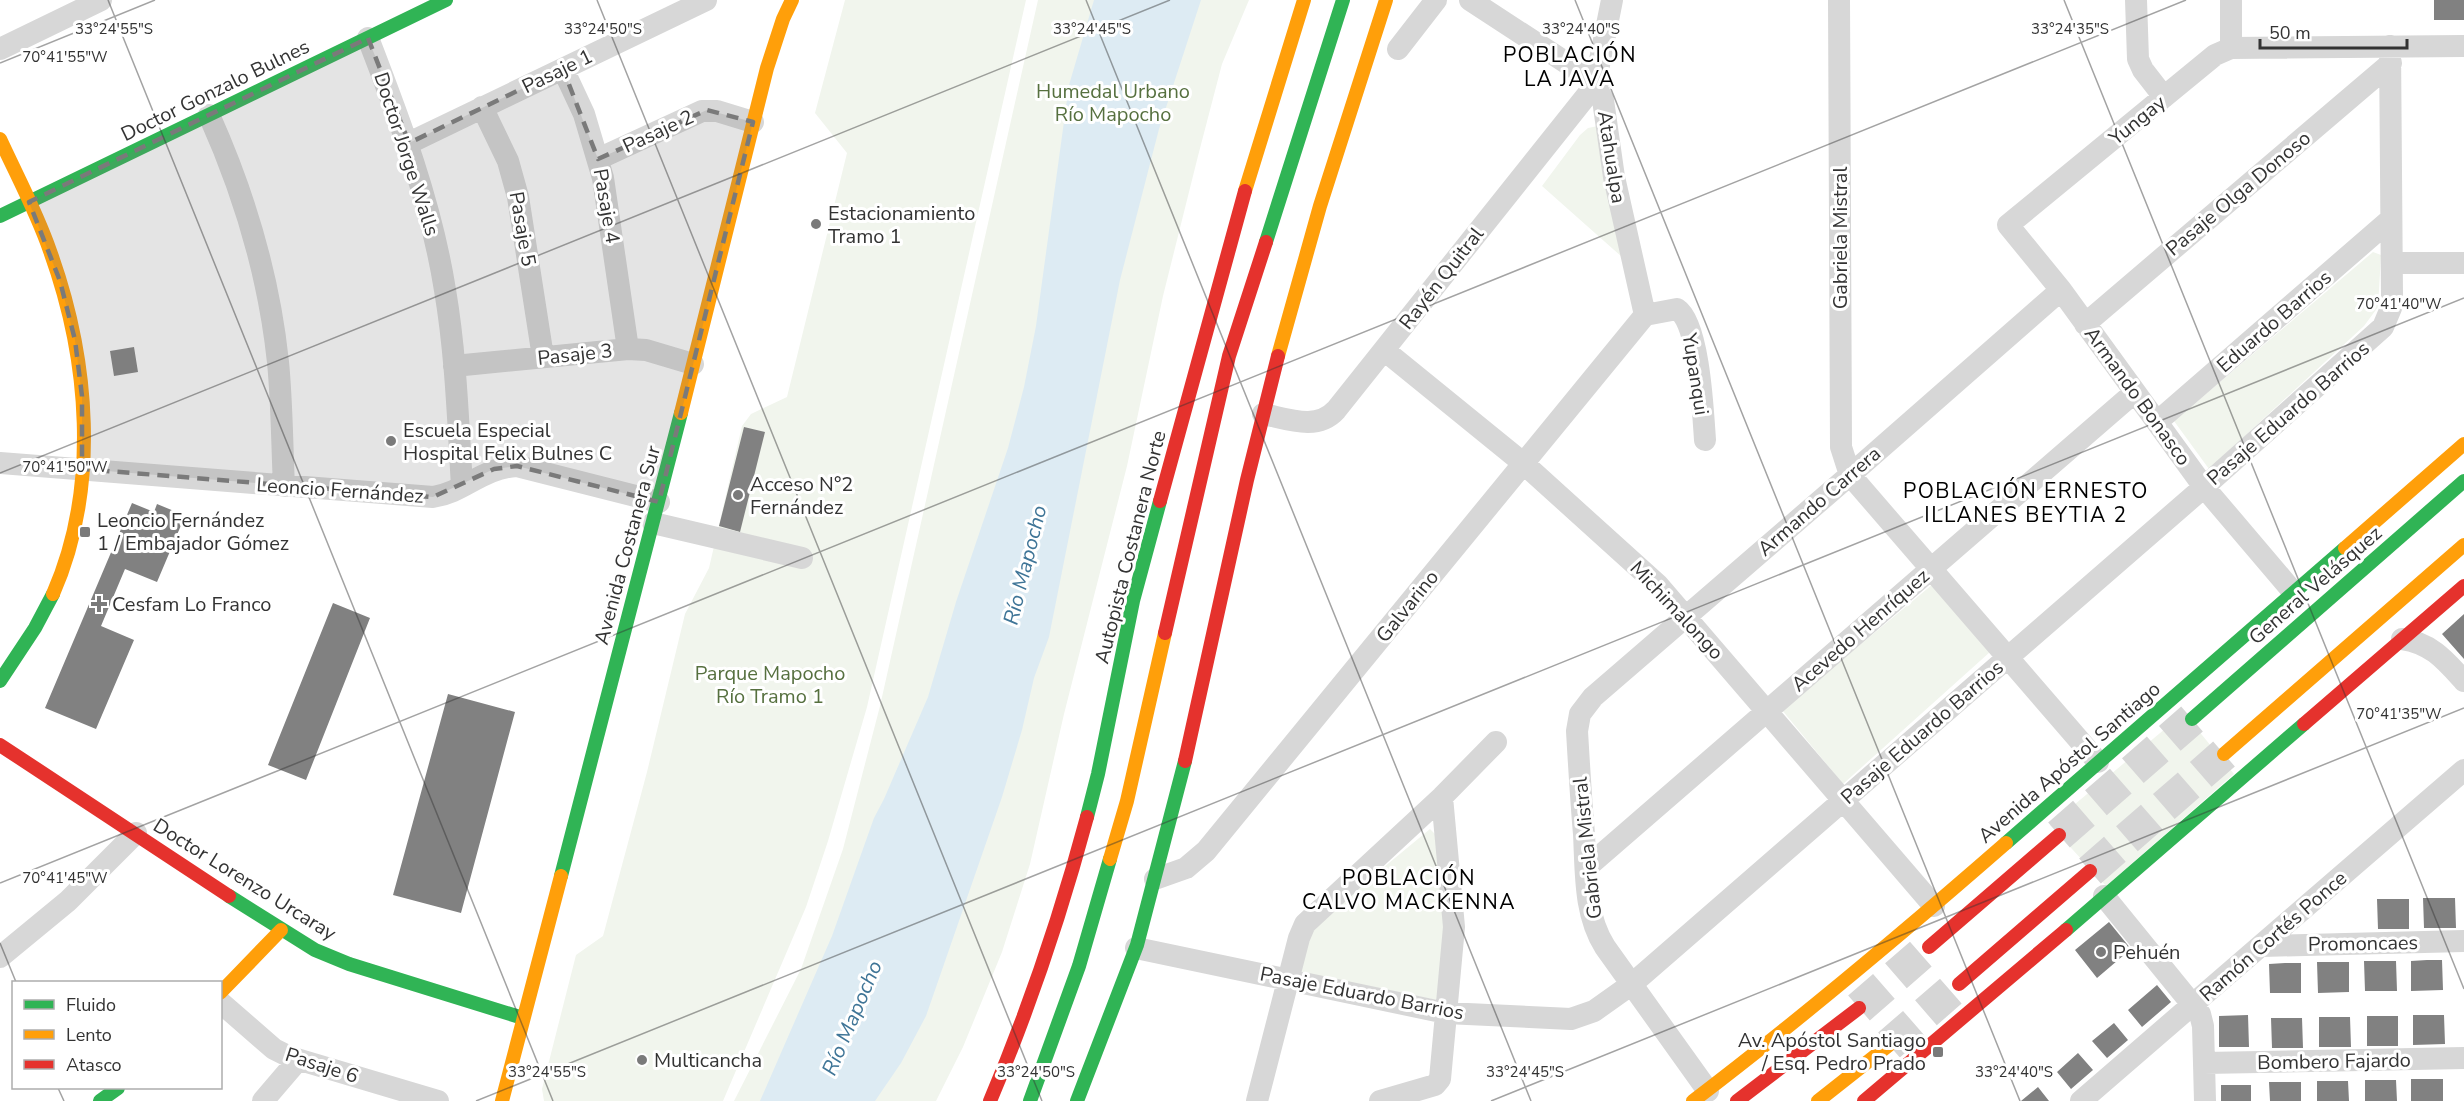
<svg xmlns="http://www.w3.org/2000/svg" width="2464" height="1101" font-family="'Nunito Sans',sans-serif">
  <rect width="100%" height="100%" fill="#fff"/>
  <!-- green -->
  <path fill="#f1f5ed" d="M845 0H1026L867 707 828 841 806 907 723 1101H544L542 1089 576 955 603 936 647 772 685 614 709 568 742 426 751 414 787 397 847 153 815 113Z
    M1038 0H1249L1222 64 1198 156 1163 296 1127 466 1064 714 1030 864 1002 952 963 1047 936 1101H734L801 969 843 849 880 706Z
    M1598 126 1622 257 1542 186 1580 135 1588 128Z
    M2373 252 2381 255 2378 307 2364 326 2209 469 2174 421Z
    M1933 584 1990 652 1843 784 1782 710Z
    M2184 713 2234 774 2106 886 2050 825Z
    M1430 829 1437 836 1445 912 1437 1000 1299 972 1308 930Z"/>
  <!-- water -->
  <path fill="#ddebf3" d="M1094 0H1201L1159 129 1120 280 1049 637 1034 678 1022 730 1002 797 926 1016 901 1063 875 1101H760L832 936 874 818 884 799 928 697 956 602 1008 448 1024 387 1036 326 1069 85Z"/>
  <!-- building -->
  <path fill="#818181" d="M2434 0H2464V20H2434Z
    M134 347 138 372 114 376 110 351Z
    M744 427 765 432 740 532 719 526Z
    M132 503 154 512 157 504 174 511 171 518 182 523 157 582 125 569 101 626 134 640 96 729 45 708Z
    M333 603 370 618 306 780 268 765Z
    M2464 614V659L2442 634Z
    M448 694 515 712 461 913 393 895Z
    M2423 898H2455L2456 928H2424Z
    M2377 899H2409V929H2378Z
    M2109 922 2131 949 2097 978 2075 950Z
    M2427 960H2442L2443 990 2411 991V961Z
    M2364 961H2396L2397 991H2365Z
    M2317 962H2349V992L2318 993Z
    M2285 963H2301V993H2270L2269 964Z
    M2157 985 2171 1002 2142 1027 2128 1010Z
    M2248 1015 2249 1047H2219V1016Z
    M2413 1015H2444L2445 1044 2413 1045Z
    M2367 1016H2398V1046H2367Z
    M2319 1017H2350L2351 1047H2319Z
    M2271 1018H2302L2303 1048H2272Z
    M2114 1023 2128 1040 2107 1058 2092 1041Z
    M2078 1053 2093 1070 2071 1089 2057 1072Z
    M2411 1079H2443V1101H2411Z
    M2365 1080H2396L2397 1101H2365Z
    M2317 1081H2348L2349 1101H2317Z
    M2269 1082H2301V1101H2270Z
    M2221 1085H2251V1101H2221Z
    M2038 1087 2049 1101H2021Z"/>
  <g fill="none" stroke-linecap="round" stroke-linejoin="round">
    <!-- highway-tunnel -->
    <path stroke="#d6d6d6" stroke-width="33" stroke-dasharray="33 16" stroke-linecap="butt" d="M2059 835 2192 719
      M2090 871 2224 754
      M1859 1008 1929 947
      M1889 1045 1959 984"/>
    <!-- street -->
    <path stroke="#d7d7d7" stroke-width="22" d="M1470 0 1585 75 1595 85 1603 100 1614 177 1645 315
      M1839 0 1841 447 1850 475 2098 762
      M2136 0 2138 59 2143 70 2164 97
      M368 38C400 121 431 202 445 290 456 355 458 421 462 486
      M2231 48V0
      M0 49 101 0
      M1398 49 1436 0
      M563 69 584 114 603 178 628 349
      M482 107 508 161 518 197 543 357
      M209 115C244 193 269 276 278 362 282 403 282 445 284 486
      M409 143 706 0
      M598 159 702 111H717L753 122
      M2392 263H2464
      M1645 315 1677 309C1699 323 1703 412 1705 440
      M2085 324 2391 63
      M1384 350 1523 463 1658 585 1934 906
      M454 366 628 349 646 350 693 364
      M1263 414C1288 419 1317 431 1336 410L1595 85 1612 0
      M2157 422 2391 219
      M0 463 433 497C465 492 481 468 517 466L659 502
      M653 523 802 558
      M2294 593 2204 487 2061 290 2008 225 2215 55 2231 48 2464 46
      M2402 639C2431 643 2445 660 2464 681
      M1586 868 2135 392
      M1155 879 1186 868 1206 851 1645 315
      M2104 896 2200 1014 2203 1026 2205 1101
      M2262 946 2464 941
      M1136 948 1446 1013 1571 1019 1594 1011 1632 984 2204 487 2383 327 2391 308 2392 296 2390 46
      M0 957 68 901 136 833
      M220 1002 274 1049 290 1057 438 1101
      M2204 1063 2464 1058
      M1708 1091 1605 947C1584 914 1586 872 1584 834 1581 800 1579 765 1577 731L1580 714 1593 697 1850 475 2061 290
      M263 1101 298 1060
      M1257 1101 1299 938 1305 924 1442 797 1496 742
      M1380 1101 1435 1085 1440 1079 1454 927 1442 797
      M2081 1101 2464 770"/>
    <!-- fast -->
    <path stroke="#30b455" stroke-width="14" d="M0 216 446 0
      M1266 242 1343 0
      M0 681 35 628 53 594
      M2192 719 2464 481
      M1087 817 1098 774 1133 601 1160 501
      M2006 843 2345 548
      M561 876 681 413
      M229 896 315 950 349 964 523 1018
      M2066 930 2304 724
      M100 1101 118 1088
      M1030 1101 1079 966 1110 859
      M1077 1101 1137 945 1185 761"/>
    <!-- slow -->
    <path stroke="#ff9f0a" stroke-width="14" d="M0 139C17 176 37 213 50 251 89 359 100 487 53 594
      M1245 191 1304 0
      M1278 356 1320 206 1386 0
      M681 413 767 68 783 19 792 0
      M2345 548 2464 444
      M2224 754 2464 545
      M1110 859 1127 801 1165 633
      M220 993 281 930
      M502 1101 561 876
      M1693 1101C1801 1019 1904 932 2006 843
      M1818 1101 1889 1045"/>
    <!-- jam -->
    <path stroke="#e5322d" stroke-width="14" d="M1160 501 1245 191
      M1165 633 1229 356 1266 242
      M2304 724 2464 586
      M0 745 229 896
      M1185 761 1247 480 1278 356
      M1929 947 2059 835
      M1959 984 2090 871
      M990 1101C1029 1009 1061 914 1087 817
      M1737 1101 1859 1008
      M1864 1101 2066 930"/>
  </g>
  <!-- marked area -->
  <path fill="#7a7a7a" fill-opacity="0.2" stroke="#7a7a7a" stroke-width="4.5" stroke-dasharray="12 8" stroke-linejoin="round" d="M368 38 409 143 563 69 598 159 707 110 753 122 659 502 517 466 494 469 433 497 82 469V396L75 340 60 281 29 202Z"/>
  <!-- ticks -->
  <path fill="none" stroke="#333" stroke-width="1.5" stroke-opacity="0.45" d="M108 0 553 1101M597 0 1042 1101M1086 0 1531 1101M1575 0 2020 1101M2064 0 2464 989M0 63 155 0M0 473 1170 0M0 883 2186 0M0 943 16 982M58 1088 64 1101M476 1101 2464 298M1491 1101 2464 708"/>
  <!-- markers -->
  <g fill="#7a7a7a" stroke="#fff" stroke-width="2">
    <circle cx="816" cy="224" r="6"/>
    <circle cx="391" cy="441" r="6"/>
    <circle cx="738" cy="495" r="6"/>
    <rect x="79" y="526" width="12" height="12" rx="3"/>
    <path d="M96 595h6v6h6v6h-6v6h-6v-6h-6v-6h6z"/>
    <circle cx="2101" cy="952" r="6"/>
    <rect x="1932" y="1046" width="12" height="12" rx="3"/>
    <circle cx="642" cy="1060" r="6"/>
  </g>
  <g text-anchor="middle" stroke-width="6" stroke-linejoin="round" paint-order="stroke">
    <!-- street labels -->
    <g font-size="20" fill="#333" stroke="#fff">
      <text transform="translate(557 71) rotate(-26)" y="7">Pasaje 1</text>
      <text transform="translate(215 90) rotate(-26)" y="7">Doctor Gonzalo Bulnes</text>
      <text transform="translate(2137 120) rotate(-39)" y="7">Yungay</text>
      <text transform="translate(658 131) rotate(-25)" y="7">Pasaje 2</text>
      <text transform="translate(407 154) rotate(72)" y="7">Doctor Jorge Walls</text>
      <text transform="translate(1612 157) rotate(81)" y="7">Atahualpa</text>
      <text transform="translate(2238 193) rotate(-40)" y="7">Pasaje Olga Donoso</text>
      <text transform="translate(607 206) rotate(80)" y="7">Pasaje 4</text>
      <text transform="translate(523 229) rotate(80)" y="7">Pasaje 5</text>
      <text transform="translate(1840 238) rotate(-90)" y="7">Gabriela Mistral</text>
      <text transform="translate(1441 278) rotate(-52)" y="7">Rayén Quitral</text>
      <text transform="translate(2274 321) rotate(-41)" y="7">Eduardo Barrios</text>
      <text transform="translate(575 354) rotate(-6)" y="7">Pasaje 3</text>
      <text transform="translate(1696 374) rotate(81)" y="7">Yupanqui</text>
      <text transform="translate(2138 396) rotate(54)" y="7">Armando Bonasco</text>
      <text transform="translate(2288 413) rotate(-41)" y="7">Pasaje Eduardo Barrios</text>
      <text transform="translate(340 490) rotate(4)" y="7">Leoncio Fernández</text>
      <text transform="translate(1819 501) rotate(-41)" y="7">Armando Carrera</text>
      <text transform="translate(627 545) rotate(-75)" y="7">Avenida Costanera Sur</text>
      <text transform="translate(1130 547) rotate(-76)" y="7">Autopista Costanera Norte</text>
      <text transform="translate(2315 585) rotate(-41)" y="7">General Velásquez</text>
      <text transform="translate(1407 606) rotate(-51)" y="7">Galvarino</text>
      <text transform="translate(1677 610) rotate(47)" y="7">Michimalongo</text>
      <text transform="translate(1860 630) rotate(-41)" y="7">Acevedo Henríquez</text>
      <text transform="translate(1922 732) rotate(-41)" y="7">Pasaje Eduardo Barrios</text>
      <text transform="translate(2069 762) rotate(-41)" y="7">Avenida Apóstol Santiago</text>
      <text transform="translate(1587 848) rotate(-96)" y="7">Gabriela Mistral</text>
      <text transform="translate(245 879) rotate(32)" y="7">Doctor Lorenzo Urcaray</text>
      <text transform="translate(2273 936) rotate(-41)" y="7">Ramón Cortés Ponce</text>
      <text transform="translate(2363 943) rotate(-1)" y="7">Promoncaes</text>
      <text transform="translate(1362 993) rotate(11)" y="7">Pasaje Eduardo Barrios</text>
      <text transform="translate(2334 1061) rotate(-1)" y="7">Bombero Fajardo</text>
      <text transform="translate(322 1065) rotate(18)" y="7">Pasaje 6</text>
    </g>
    <!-- park labels -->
    <g font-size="20" fill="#56703f" stroke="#fff">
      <text x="1113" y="98">Humedal Urbano<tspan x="1113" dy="23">Río Mapocho</tspan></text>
      <text x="770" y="680">Parque Mapocho<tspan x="770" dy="23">Río Tramo 1</tspan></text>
    </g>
    <!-- poi labels -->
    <g font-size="20" fill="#333" stroke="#fff" text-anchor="start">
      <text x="828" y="220">Estacionamiento<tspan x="828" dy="23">Tramo 1</tspan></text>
      <text x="403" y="437">Escuela Especial<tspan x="403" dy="23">Hospital Felix Bulnes C</tspan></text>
      <text x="750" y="491">Acceso N°2<tspan x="750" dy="23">Fernández</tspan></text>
      <text x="97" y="527">Leoncio Fernández<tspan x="97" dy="23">1 / Embajador Gómez</tspan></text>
      <text x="112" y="611">Cesfam Lo Franco</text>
      <text x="2113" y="959">Pehuén</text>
      <text x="1926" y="1047" text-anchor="end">Av. Apóstol Santiago<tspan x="1926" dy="23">/ Esq. Pedro Prado</tspan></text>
      <text x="654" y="1067">Multicancha</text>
    </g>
    <!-- neighbourhood labels -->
    <g font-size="21" letter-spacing="1.5" fill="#000" stroke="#fff">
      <text x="1570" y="62">POBLACIÓN<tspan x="1570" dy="24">LA JAVA</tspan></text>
      <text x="2026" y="498">POBLACIÓN ERNESTO<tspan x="2026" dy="24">ILLANES BEYTIA 2</tspan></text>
      <text x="1409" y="885">POBLACIÓN<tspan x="1409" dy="24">CALVO MACKENNA</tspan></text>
    </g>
    <!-- water labels -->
    <g font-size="21" font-style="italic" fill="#3f7597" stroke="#fff">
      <text transform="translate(1025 565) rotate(-76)" y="7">Río Mapocho</text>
      <text transform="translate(852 1018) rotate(-67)" y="7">Río Mapocho</text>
    </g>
  </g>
  <g font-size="15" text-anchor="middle" fill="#333" stroke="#fff" stroke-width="6" stroke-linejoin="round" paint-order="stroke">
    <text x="1581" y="34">33°24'40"S</text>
    <text x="114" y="34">33°24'55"S</text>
    <text x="603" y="34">33°24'50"S</text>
    <text x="1092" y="34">33°24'45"S</text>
    <text x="2070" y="34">33°24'35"S</text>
    <text x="65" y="62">70°41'55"W</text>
    <text x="2399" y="309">70°41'40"W</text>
    <text x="65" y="472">70°41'50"W</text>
    <text x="2399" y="719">70°41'35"W</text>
    <text x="65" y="883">70°41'45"W</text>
    <text x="547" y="1077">33°24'55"S</text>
    <text x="1036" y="1077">33°24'50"S</text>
    <text x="1525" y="1077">33°24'45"S</text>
    <text x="2014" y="1077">33°24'40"S</text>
  </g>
  <!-- legend -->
  <rect x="12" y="981" width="210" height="108" fill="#ffffff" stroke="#adadad" stroke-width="1.5"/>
  <rect x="24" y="1000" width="30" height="9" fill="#30b455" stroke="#adadad" stroke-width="1.5"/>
  <text x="66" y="1011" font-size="18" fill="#333333">Fluido</text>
  <rect x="24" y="1030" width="30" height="9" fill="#ff9f0a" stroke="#adadad" stroke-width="1.5"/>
  <text x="66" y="1041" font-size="18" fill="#333333">Lento</text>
  <rect x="24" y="1060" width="30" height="9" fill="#e5322d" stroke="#adadad" stroke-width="1.5"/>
  <text x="66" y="1071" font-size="18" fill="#333333">Atasco</text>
  <!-- scale -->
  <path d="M2260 39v9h147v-9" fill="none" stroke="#333333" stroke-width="3"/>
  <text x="2269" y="39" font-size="18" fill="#333333" stroke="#ffffff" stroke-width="4.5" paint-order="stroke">50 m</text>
</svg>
